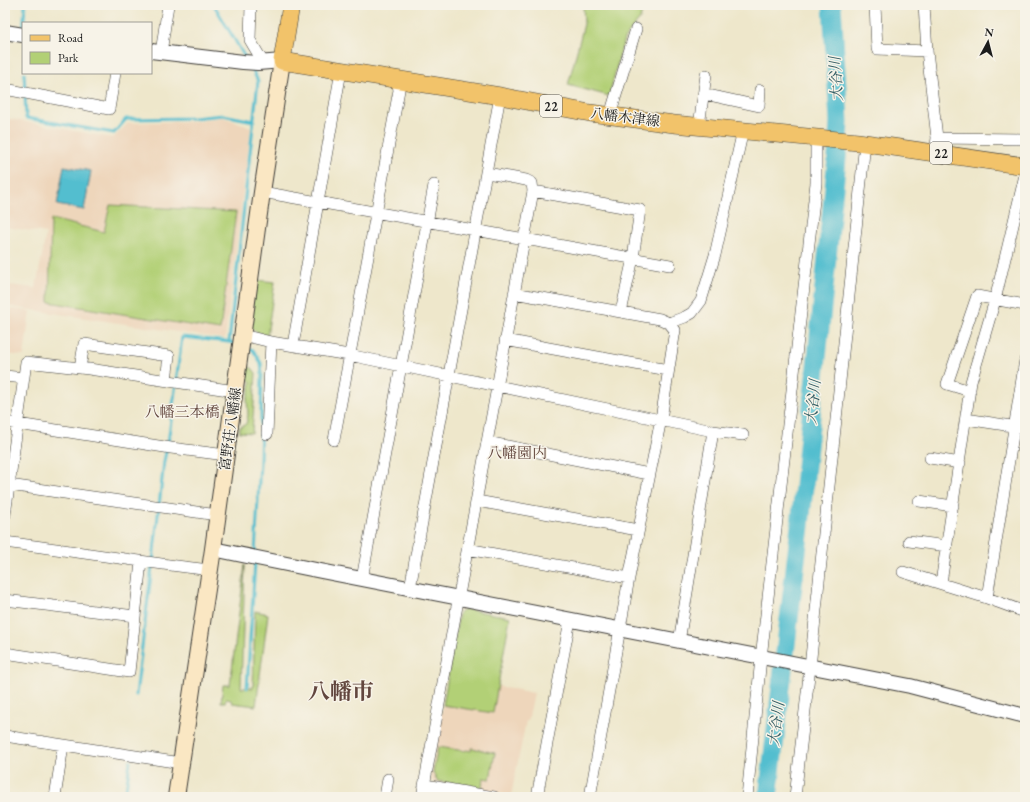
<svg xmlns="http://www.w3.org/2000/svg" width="1030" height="802" font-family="'EB Garamond','Noto Serif JP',serif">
  <rect width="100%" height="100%" fill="#f7f3e8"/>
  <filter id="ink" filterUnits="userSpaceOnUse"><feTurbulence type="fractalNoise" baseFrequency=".025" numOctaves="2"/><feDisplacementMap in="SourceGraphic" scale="8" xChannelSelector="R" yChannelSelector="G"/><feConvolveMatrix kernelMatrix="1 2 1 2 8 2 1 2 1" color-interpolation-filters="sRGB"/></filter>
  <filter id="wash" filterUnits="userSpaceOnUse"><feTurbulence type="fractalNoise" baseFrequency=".012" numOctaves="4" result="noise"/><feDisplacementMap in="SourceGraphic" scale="16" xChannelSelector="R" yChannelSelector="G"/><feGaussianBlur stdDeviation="0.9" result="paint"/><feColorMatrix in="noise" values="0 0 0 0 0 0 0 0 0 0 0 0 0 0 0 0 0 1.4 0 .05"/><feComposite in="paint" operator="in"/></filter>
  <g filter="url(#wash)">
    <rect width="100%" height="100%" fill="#eee7cb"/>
    <!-- built -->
    <path fill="#eed6bb" d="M222 117 251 127 225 339 6 306 9 285 36 288 46 233 5 227V118L113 138 128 123 193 121Z
      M5 308 30 311 24 356 5 354Z
      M497 686 534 693 528 721H526L511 796 433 782 430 777 443 705 492 713Z"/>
    <!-- green -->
    <path fill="#b2d076" stroke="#677649" d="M583 5H644L640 19 624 39 609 96 568 85 584 24Z
      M110 205 236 212 220 330 49 302 51 219 104 232Z
      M256 280 275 282 267 336 262 335 249 327Z
      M248 367 252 368 256 373 252 433 239 432V428L246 424 248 415 247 400 251 383 249 380 246 378Z
      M245 565 241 688H253L255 611 268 614 256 706 232 703 231 700 226 699 225 702H221L223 685H230Z
      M465 609 510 617 493 713 443 705 459 613Z
      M438 747 465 751 466 750 471 751 472 748 495 753 490 779 483 778 482 789 437 781 433 772Z"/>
    <!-- water -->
    <path fill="#53becf" stroke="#386d76" d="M64 166 91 171 84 210 57 205Z"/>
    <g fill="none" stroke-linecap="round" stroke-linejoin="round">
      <!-- stream -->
      <path stroke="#53becf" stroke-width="3" d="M214 5 246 59
        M23 31 25 5
        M24 73 25 90
        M25 96 26 118 102 131 114 133 126 119 193 118 223 115 254 121
        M229 342 258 81 251 67
        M245 347 253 350 261 363 262 375 260 462 255 554
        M153 560 164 461 168 443 182 337 229 342 236 344
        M247 688 255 562
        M136 695 152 566
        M125 797 130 761"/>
      <!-- river -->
      <path stroke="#53becf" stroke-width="19" d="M768 797 800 526 837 158 839 121 832 5"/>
    </g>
  </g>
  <g filter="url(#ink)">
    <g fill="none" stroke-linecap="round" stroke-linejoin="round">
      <!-- minor casing -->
      <g stroke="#3c3a36" stroke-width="12">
        <path id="minor" d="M251 5 250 40 263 62
          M875 5 877 49 927 51
          M924 5 927 51 937 138 935 152
          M161 53 168 5
          M5 89 109 109 115 73
          M704 94 759 106 760 90
          M610 115 636 29
          M699 126 706 75
          M937 138 1025 139
          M487 173 526 180 532 183 533 191
          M262 192 670 265
          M514 293 621 312
          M669 323 685 317 692 313 701 301 715 255 743 130
          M242 335 271 342 349 355 713 431 743 435
          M505 340 668 370
          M293 345 341 71
          M80 368 84 344 169 356 166 380
          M5 376 24 378
          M970 391 947 384 977 296 1025 305
          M966 419 1025 428
          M5 422 171 448 226 455
          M267 434 271 342
          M334 440 399 90 397 79
          M487 442 649 474
          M930 458 960 463
          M9 485 217 515
          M477 501 638 530
          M919 501 953 506
          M5 515 26 362 89 369 235 391
          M909 541 947 546
          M5 542C73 551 141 562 210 570
          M467 549 629 578
          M903 572 987 598 1025 612
          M362 579 434 185
          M941 583 971 382 995 300 1025 175
          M410 588 500 96
          M987 598 1025 360
          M5 600 135 616
          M679 642 713 431
          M5 653 129 672 141 562
          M5 736 181 763
          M425 785 494 797
          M55 797 63 746
          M385 797 388 779
          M422 797 533 191 640 210 633 258 621 312 660 319 669 323 675 330 661 419 629 578 590 797
          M537 797 570 620
          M747 797 761 658 816 183V137
          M795 797 810 667 865 143"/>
      </g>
      <!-- tertiary casing -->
      <g stroke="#3c3a36" stroke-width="16">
        <path id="tertiary" d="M5 32 23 35
          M151 51 243 62 258 63 282 61
          M213 549 321 571 910 686 1025 716"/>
      </g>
      <!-- secondary casing -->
      <g stroke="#3c3a36" stroke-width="18">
        <path id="secondary" d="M176 797 213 549 262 192 282 61"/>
      </g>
      <!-- primary casing -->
      <g stroke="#3c3a36" stroke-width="18">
        <path id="primary" d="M291 5 282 61 500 96 590 113 674 124 858 142 1025 166"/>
      </g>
      <!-- minor -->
      <use href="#minor" stroke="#fff" stroke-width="11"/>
      <!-- tertiary -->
      <use href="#tertiary" stroke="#fff" stroke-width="14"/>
      <!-- secondary -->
      <use href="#secondary" stroke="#fae7c3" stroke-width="16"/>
      <!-- primary -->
      <use href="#primary" stroke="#f2c36a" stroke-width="17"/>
    </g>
  </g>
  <g text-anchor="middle" stroke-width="3" stroke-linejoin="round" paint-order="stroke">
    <!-- shield labels -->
    <g fill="#f7f3e8" stroke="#5e5c59" stroke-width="1">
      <rect x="540" y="95" width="22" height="22" rx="3"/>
      <rect x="930" y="142" width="22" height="22" rx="3"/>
    </g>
    <g font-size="13" font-weight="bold" fill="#1c1c1c">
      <text x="551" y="111">22</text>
      <text x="941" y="158">22</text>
    </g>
    <!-- street labels -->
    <g font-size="14" fill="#1c1c1c" stroke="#f7f3e8">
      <text transform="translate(625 117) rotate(7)" y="5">八幡木津線</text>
      <text transform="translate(230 429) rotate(-82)" y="5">富野荘八幡線</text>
    </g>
    <!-- water labels -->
    <g font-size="15" font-style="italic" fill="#325d64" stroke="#f7f3e8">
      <text transform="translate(836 79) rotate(-93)" y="5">大谷川</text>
      <text transform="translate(813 402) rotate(-84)" y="5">大谷川</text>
      <text transform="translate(776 724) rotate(-83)" y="5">大谷川</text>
    </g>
    <!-- neighbourhood labels -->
    <g font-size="15" fill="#62463e" stroke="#f7f3e8">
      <text x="182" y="417">八幡三本橋</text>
      <text x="517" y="458">八幡園内</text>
    </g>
    <!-- town labels -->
    <g font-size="22" font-weight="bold" fill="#62463e" stroke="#f7f3e8">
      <text x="341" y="699">八幡市</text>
    </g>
  </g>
  <!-- margin -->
  <rect width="1030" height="802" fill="none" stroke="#f7f3e8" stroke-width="20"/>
  <!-- legend -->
  <rect x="22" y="22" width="130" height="52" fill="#f7f3e8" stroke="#9f9d96"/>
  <rect x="30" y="35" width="20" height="6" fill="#f2c36a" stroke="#9f9d96"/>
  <text x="58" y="42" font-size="12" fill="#1c1c1c">Road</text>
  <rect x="30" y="52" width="20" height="12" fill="#b2d076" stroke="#9f9d96"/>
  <text x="58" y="62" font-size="12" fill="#1c1c1c">Park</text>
  <!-- north arrow -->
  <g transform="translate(988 42) rotate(7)" stroke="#f7f3e8" stroke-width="3" paint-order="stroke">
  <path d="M0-3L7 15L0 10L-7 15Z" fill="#1c1c1c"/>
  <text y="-6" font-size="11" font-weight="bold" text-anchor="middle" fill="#1c1c1c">N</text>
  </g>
</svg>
